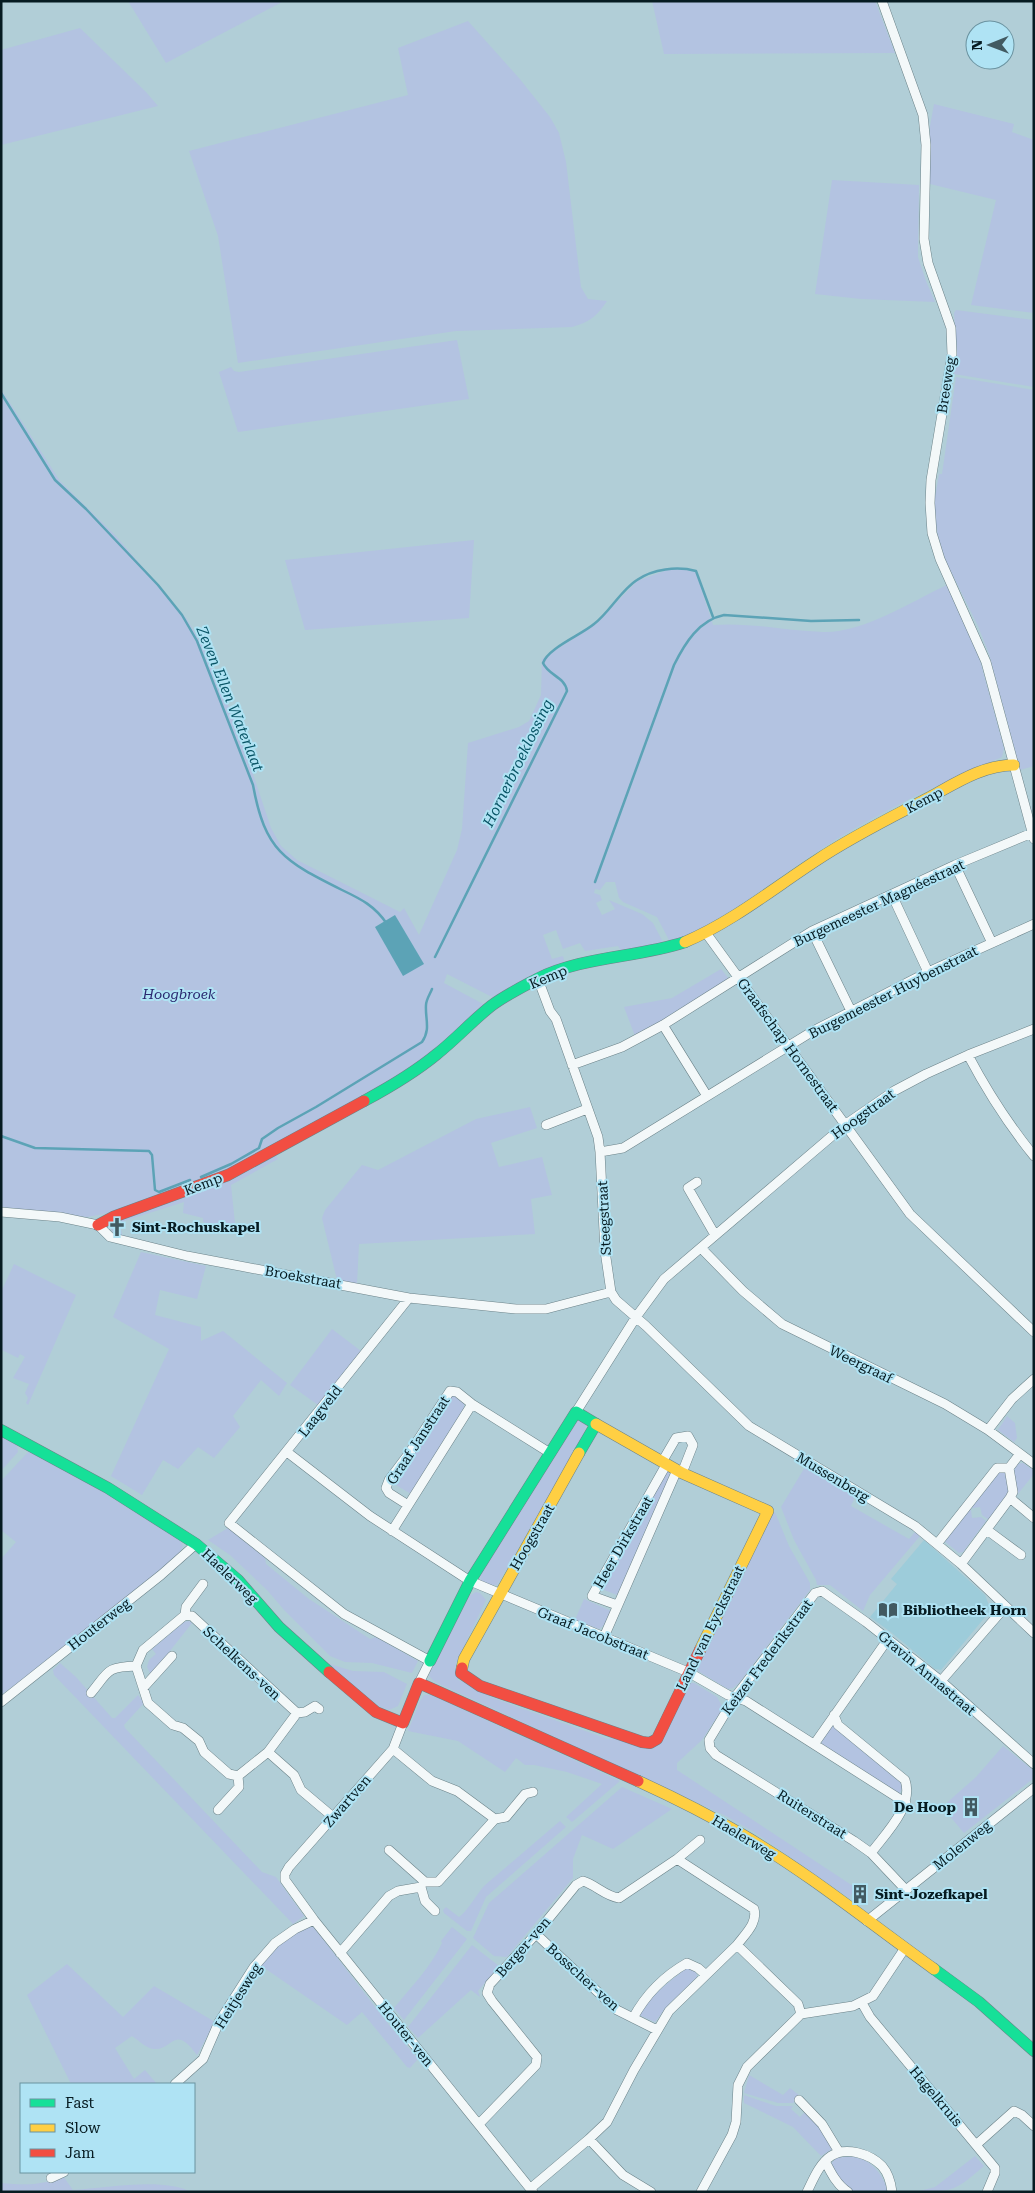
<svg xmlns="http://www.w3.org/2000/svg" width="1035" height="2193" font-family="'Roboto Serif',serif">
  <rect width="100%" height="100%" fill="#b1ced7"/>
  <!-- built -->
  <path fill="#9dccda" d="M924 1540 985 1595 991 1610 941 1670 935 1669 892 1633 870 1617 897 1584 891 1579Z"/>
  <!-- green -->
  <path fill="#b3c3e1" d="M128 1H284L166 63Z
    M652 1H875L895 53 664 54Z
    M468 21 519 78 550 117 559 133 566 162 581 287 588 299 607 301C597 316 590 322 572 327L456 331 238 363 218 236 189 151 408 95 398 48Z
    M80 28 146 92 158 106 1 145V50Z
    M934 104 1014 124 1012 132 1034 140V313L971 305 996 200 930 184V126Z
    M832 180 919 185 918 257 926 281 935 302 861 299 815 294Z
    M956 310 1034 320V387L954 374 957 352 954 313Z
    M457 340 469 399 238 432 219 372 231 367 234 371 239 372Z
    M956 377 1034 390V766L1020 770 989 654 978 626 944 558 937 532 934 503 939 474H942Z
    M1 389 60 481 116 536 186 618 207 653 239 732 271 828 281 846 297 860 400 912 404 908 419 935 457 850 462 829 468 743 519 727 529 721 541 695 542 659 596 624 637 581 670 569H686L696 572 713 625C750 622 786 631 823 632 864 633 910 602 947 585L975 642 1004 748 1002 757C945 781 888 808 835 840 780 874 731 918 670 942L657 917 623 902 619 898 615 882H606L600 890 595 889 594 893 600 895 602 900 596 903 602 915 615 909 609 900 642 914 653 923 664 944 621 951 618 946 585 951 580 943 563 949 556 930 543 935 552 959 563 956 565 963 494 998 447 974 444 983 485 1005 414 1066 370 1093 229 1169 157 1196 104 1214 87 1217 1 1208Z
    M474 540 469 618 305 630 285 560Z
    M721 969 729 979 678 1013 635 1036 624 1007 672 998Z
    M530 1107 537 1128 491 1143 499 1167 542 1157 552 1195 531 1199 535 1234 359 1244 357 1284 337 1280 322 1218 325 1210 362 1165 378 1170 476 1119Z
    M275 1155 278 1159 231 1185 236 1233 203 1222V1218L183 1213 184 1202 124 1221 121 1229 122 1235 152 1243 150 1245C136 1241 107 1240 111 1222Z
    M141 1252 206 1266 197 1299 160 1290 155 1315 201 1327V1341L223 1331 287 1383 279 1396 261 1380 233 1416 240 1427 214 1458 198 1447 178 1469 163 1460 142 1495 111 1476 169 1349 113 1317Z
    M14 1264 76 1295 28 1405 26 1403 28 1398 25 1393 29 1384 13 1378 25 1357 20 1354 18 1358 2 1350 1 1348V1292Z
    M332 1329 361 1351 318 1405 290 1385Z
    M454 1394 464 1403V1410L411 1494 391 1482 450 1396Z
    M1007 1416 1015 1423 1017 1438 1014 1442 998 1430Z
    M579 1420 584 1422 586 1426 582 1438 497 1585H488L481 1581 480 1574 574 1423Z
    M1 1436 17 1445 18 1452 1 1471Z
    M29 1451 105 1493 179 1539 183 1546 179 1555 41 1666 1 1695V1559L16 1542 1 1530V1481Z
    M1023 1463 1034 1471V1474L1017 1495 1014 1471 1017 1464Z
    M805 1467 855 1497 851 1506 909 1539 915 1532 920 1536 870 1595 863 1611 830 1585H817L816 1580 794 1540 781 1507Z
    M665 1470 669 1472 670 1479 617 1595 599 1588Z
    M999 1470H1006L1009 1494 989 1520 982 1515 980 1507 973 1508 969 1505Z
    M967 1507 971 1510 972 1518 981 1517 986 1521 963 1552 959 1553 943 1540Z
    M775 1512 789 1546 810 1583V1590L739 1683 733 1688 728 1689 698 1671 697 1667 770 1515Z
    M228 1528 265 1558 266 1564 309 1599 370 1639 376 1637 418 1661 412 1673 372 1663 345 1662 330 1656 285 1611 267 1590 230 1555 208 1540Z
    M476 1592 480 1593 486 1600 456 1663 455 1670 458 1680 488 1692 490 1697 608 1739 615 1737 646 1748 690 1683H694L717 1697 722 1706 721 1711 702 1740 677 1763V1770L856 1888 849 1898 754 1832 726 1816 435 1682 429 1676 431 1669 469 1596Z
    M584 1599 611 1611 604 1625 599 1629 575 1620Z
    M189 1621 192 1623 151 1675 147 1667 149 1660 156 1654 152 1649 184 1622Z
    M323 1662 353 1671 384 1672 407 1684 398 1706 389 1710 380 1707Z
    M60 1663 76 1677 112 1718H115L138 1695 144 1703 124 1725 125 1728 262 1872 276 1877 304 1916 293 1924 54 1675 53 1670Z
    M424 1695H431L620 1781 572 1822 566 1817 602 1784 567 1772 534 1765H525L516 1758 505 1772 458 1741 408 1731 420 1701Z
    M833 1724 836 1729 901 1783 903 1787 899 1794 822 1744 820 1737Z
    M1003 1746 1034 1771V1778L964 1833 942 1807 976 1777Z
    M622 1787 672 1809 613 1849 582 1835 573 1859V1878L507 1957 494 1956 473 1938 489 1903Z
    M560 1821 566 1827 486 1897 471 1931H467L444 1913 443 1910 446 1907 459 1917C467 1912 476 1895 484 1886Z
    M312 1925 389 2025 418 2059 410 2068 407 2067 362 2012 347 2025 260 1965 284 1939Z
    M452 1927 467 1939 404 2020 394 2008C411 1987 431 1967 442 1943L441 1941Z
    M472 1945 499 1966 478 1991 480 1997 471 1990 418 2038 408 2027Z
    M67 1964 123 2017 154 1986 215 2022 197 2055C173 2023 174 2051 153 2049 146 2048 138 2040 132 2036L115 2048 134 2079 145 2070 157 2084H71L27 1995Z
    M689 1968 696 1972 697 1977 669 2004 655 2022 639 2015C649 1996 667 1984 684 1970Z
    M749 2075 783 2095 790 2088 800 2096 793 2103H778L744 2093Z
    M744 2095 776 2106H793L791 2109 800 2117 807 2110 824 2134 832 2149 821 2156 793 2127 744 2103Z
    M975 2156 984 2166C956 2190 954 2192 916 2192L935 2187Z
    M837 2157C843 2158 848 2156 853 2157 872 2159 884 2176 888 2192H852L848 2189 830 2165Z
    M63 2176 73 2190C105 2188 164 2177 191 2192H1V2183C23 2185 43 2186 63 2176Z"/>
  <!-- water -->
  <path fill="#5ca3b6" d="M395 915 424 964 403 976 375 927Z"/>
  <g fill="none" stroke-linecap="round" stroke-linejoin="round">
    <!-- stream -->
    <path stroke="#5ca3b6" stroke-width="2.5" d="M1 393 55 480 86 509 158 585 182 615 197 641 253 785C265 851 284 861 342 890 361 899 375 906 387 924
      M595 882 674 665C685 643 699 620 724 615L811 621 859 620
      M435 957 567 691C565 677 548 675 543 663 548 648 581 635 594 624 609 613 621 590 637 580 653 569 677 566 696 571L713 617
      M1 1136 35 1148 149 1151 152 1155 155 1190 159 1192 190 1180
      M201 1177 231 1164 259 1148 262 1139 278 1128 316 1107 422 1042C431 1029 425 1019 426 1005 426 1000 430 994 432 989"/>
    <!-- street casing -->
    <g stroke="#6b8288" stroke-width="10">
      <path id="street" d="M882 1 923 115 926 145 924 239 928 263 951 328 952 354 931 480 930 503 932 533 940 559 986 662 1034 839
        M955 865 992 943
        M892 895 928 972
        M812 931 851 1011
        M706 933 910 1214 1034 1332
        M538 979 550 1011 556 1019 598 1137 600 1152 605 1251 611 1292 616 1300 646 1326 749 1426 915 1526 961 1564 1034 1633
        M663 1025 707 1096
        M968 1055C987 1091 1008 1124 1034 1156
        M572 1065 622 1047 663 1025 812 931 955 865 1032 833
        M546 1125 587 1109
        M600 1152 623 1148 813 1031 928 972 1034 924
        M697 1182 688 1188 715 1235
        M1 1212 60 1217 98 1225 110 1237 187 1256 409 1298 516 1309H546L611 1292
        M701 1248 743 1291 782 1324 945 1404 988 1430 1034 1464
        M409 1298 229 1523 344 1614 430 1661 419 1683
        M576 1412 636 1317 664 1279 846 1124 894 1091 926 1074 968 1055 1034 1029
        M988 1430 1012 1399 1034 1379
        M287 1452 370 1516 470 1581 688 1672 728 1695 746 1701 906 1803
        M662 1462 676 1438 688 1436 693 1445 682 1473
        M1010 1498 1034 1518
        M408 1505 389 1493 386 1488 389 1480 410 1452 450 1391 457 1392 472 1404 550 1453
        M987 1530 1021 1555
        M392 1531 472 1404
        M937 1544 997 1468H1009
        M961 1564 1010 1498 1013 1492 1009 1468 1019 1455
        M203 1584 186 1607 185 1615 143 1650 136 1666 148 1703 173 1725 183 1728 199 1741 204 1752 229 1774 238 1776
        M617 1605 592 1596 666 1465
        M185 1615 192 1616 297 1713
        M604 1637 677 1470
        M941 1681 1005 1607
        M144 1687 172 1656
        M91 1693C109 1671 106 1667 136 1666
        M1 1702 161 1575 196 1544
        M834 1715 838 1725 905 1780C914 1806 886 1833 871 1853
        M403 1723 393 1749 289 1867 285 1874V1880L314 1920 533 2192
        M815 1743 888 1639
        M393 1749 432 1781 457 1791 495 1819
        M268 1752 294 1775 301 1790 333 1817
        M238 1776 268 1752 297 1713 305 1712 315 1706 319 1709
        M218 1810 239 1787 238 1776
        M389 1850 425 1882H438L495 1819 506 1817 525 1794 533 1792
        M677 1859 700 1840
        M421 1887 425 1901 435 1911
        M906 1890 871 1853 854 1841 716 1755 710 1748 709 1740 735 1697 815 1593 822 1591 866 1622 941 1681 1034 1764
        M867 1921 1034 1788
        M536 1934 617 2010 657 2030
        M340 1953 389 1896 398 1891 421 1887
        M862 2003 870 2017 995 2168V2173L987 2192
        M633 2018C645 1996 664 1976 687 1963L698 1968 706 1975
        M175 2084 203 2059 219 2022 254 1967 275 1943 295 1929 314 1920
        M799 2100 822 2124 839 2152
        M479 2124 536 2065 537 2057 492 2001 487 1993 490 1984 536 1934 576 1885 583 1881C596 1885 605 1896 619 1898L677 1859 754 1909C758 1923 745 1934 737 1945L798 2004 801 2014
        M589 2139 623 2175 651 2192
        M977 2144 1014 2111 1022 2115 1034 2126
        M825 2161C831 2173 837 2185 848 2192
        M51 2178 64 2172
        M531 2188 589 2139 607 2122 634 2070 669 2011 737 1945
        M701 2192 732 2135 736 2122 738 2085 747 2067 801 2014 853 2006 873 1996 905 1948
        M807 2192C813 2180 819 2164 831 2156 846 2146 870 2154 882 2166 888 2173 891 2183 892 2192"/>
    </g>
    <!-- fast casing -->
    <g stroke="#6b8288" stroke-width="12">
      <path id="fast" d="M364 1101C390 1087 414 1073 437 1054 456 1039 472 1021 491 1006 504 996 522 987 537 979 583 956 636 958 685 942
        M1 1430 108 1488 196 1544 238 1580 279 1627 329 1672
        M430 1661 470 1581 576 1412 596 1424 579 1453
        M934 1969 979 2002 1034 2051"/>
    </g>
    <!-- slow casing -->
    <g stroke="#6b8288" stroke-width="12">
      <path id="slow" d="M685 942C732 922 774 888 817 860 853 836 892 817 930 797 956 783 983 765 1014 765
        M596 1424 682 1473 768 1511 700 1650
        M462 1668 464 1659 579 1453
        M638 1781C673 1797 709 1815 743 1835 810 1874 871 1924 934 1969"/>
    </g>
    <!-- jam casing -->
    <g stroke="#6b8288" stroke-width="12">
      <path id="jam" d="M98 1225 113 1217 228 1175 364 1101
        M462 1668 461 1673 480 1686 642 1742 650 1743 657 1739 700 1650
        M329 1672 376 1712 403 1723 419 1683 638 1781"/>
    </g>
    <!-- street -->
    <use href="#street" stroke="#f3f8f9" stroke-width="9"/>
    <!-- fast -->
    <use href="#fast" stroke="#16e098" stroke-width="11"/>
    <!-- slow -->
    <use href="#slow" stroke="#ffcf43" stroke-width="11"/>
    <!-- jam -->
    <use href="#jam" stroke="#f24e42" stroke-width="11"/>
  </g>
  <!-- icons -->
  <defs>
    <g id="church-bare" transform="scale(1.5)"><path d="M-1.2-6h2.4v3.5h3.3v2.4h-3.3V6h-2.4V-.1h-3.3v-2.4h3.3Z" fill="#425a61" stroke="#afe3f4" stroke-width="2.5" paint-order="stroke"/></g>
    <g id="library-bare" transform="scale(1.5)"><path d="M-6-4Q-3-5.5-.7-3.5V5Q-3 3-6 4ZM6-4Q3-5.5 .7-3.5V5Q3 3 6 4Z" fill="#425a61" stroke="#afe3f4" stroke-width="2.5" paint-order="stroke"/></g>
    <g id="building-bare" transform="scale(1.5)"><path d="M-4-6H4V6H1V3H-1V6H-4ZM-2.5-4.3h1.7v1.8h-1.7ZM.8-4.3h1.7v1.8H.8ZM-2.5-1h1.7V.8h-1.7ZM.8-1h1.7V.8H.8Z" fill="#425a61" stroke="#afe3f4" stroke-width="2.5" paint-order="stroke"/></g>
  </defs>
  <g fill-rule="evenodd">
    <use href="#church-bare" x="117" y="1227"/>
    <use href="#library-bare" x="888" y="1610"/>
    <use href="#building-bare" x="971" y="1807"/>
    <use href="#building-bare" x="860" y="1894"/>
  </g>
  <g text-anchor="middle" stroke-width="4" stroke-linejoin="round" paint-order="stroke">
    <!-- street labels -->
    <g font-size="14" fill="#061b21" stroke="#afe3f4">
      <text transform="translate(946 385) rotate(-81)" y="5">Breeweg</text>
      <text transform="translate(924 800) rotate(-28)" y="5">Kemp</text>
      <text transform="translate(879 903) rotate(-25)" y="5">Burgemeester Magnéestraat</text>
      <text transform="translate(548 977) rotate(-23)" y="5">Kemp</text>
      <text transform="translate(893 992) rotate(-27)" y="5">Burgemeester Huybenstraat</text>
      <text transform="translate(788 1045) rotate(54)" y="5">Graafschap Hornestraat</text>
      <text transform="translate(863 1114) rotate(-36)" y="5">Hoogstraat</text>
      <text transform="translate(203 1184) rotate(-21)" y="5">Kemp</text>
      <text transform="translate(604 1218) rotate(-93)" y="5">Steegstraat</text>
      <text transform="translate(303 1277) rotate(10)" y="5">Broekstraat</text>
      <text transform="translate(861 1364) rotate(26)" y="5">Weergraaf</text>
      <text transform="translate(320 1411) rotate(-52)" y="5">Laagveld</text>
      <text transform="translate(418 1440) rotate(-57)" y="5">Graaf Janstraat</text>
      <text transform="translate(833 1477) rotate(31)" y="5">Mussenberg</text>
      <text transform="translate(532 1537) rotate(-60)" y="5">Hoogstraat</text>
      <text transform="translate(623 1542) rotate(-60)" y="5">Heer Dirkstraat</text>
      <text transform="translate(230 1576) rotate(44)" y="5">Haelerweg</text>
      <text transform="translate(99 1624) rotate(-38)" y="5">Houterweg</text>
      <text transform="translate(710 1628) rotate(-64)" y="5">Land van Eyckstraat</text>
      <text transform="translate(593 1633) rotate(22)" y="5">Graaf Jacobstraat</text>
      <text transform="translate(767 1657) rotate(-53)" y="5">Keizer Frederikstraat</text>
      <text transform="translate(242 1663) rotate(43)" y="5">Schelkens-ven</text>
      <text transform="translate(927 1673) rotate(40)" y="5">Gravin Annastraat</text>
      <text transform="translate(347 1801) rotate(-49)" y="5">Zwartven</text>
      <text transform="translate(812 1814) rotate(32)" y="5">Ruiterstraat</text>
      <text transform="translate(744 1837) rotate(31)" y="5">Haelerweg</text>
      <text transform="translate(962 1845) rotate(-39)" y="5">Molenweg</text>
      <text transform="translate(523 1947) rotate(-49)" y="5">Berger-ven</text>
      <text transform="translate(583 1977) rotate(42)" y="5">Bosscher-ven</text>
      <text transform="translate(238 1996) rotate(-58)" y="5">Heitjesweg</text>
      <text transform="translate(406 2034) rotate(51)" y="5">Houter-ven</text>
      <text transform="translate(936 2096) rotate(50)" y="5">Hagelkruis</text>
    </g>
    <!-- park labels -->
    <g font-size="14" font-style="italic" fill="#2a286f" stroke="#afe3f4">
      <text x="179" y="999">Hoogbroek</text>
    </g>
    <!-- poi labels -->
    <g font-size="14" font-weight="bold" fill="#061b21" stroke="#afe3f4" text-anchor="start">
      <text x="132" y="1232">Sint-Rochuskapel</text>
      <text x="903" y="1615">Bibliotheek Horn</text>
      <text x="956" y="1812" text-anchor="end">De Hoop</text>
      <text x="875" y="1899">Sint-Jozefkapel</text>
    </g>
    <!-- water labels -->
    <g font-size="15" font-style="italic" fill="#095566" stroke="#afe3f4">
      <text transform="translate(230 699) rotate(68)" y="5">Zeven Ellen Waterlaat</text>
      <text transform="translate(518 763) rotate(-64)" y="5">Hornerbroeklossing</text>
    </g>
  </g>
  <!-- border -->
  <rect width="1035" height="2193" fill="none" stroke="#061b21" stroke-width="5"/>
  <!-- legend -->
  <rect x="20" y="2083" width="175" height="90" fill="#afe3f4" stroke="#6b93a0"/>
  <rect x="30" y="2099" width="25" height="8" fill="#16e098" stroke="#6b93a0"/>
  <text x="65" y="2108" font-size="15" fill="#061b21">Fast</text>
  <rect x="30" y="2124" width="25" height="8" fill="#ffcf43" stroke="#6b93a0"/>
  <text x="65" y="2133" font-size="15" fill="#061b21">Slow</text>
  <rect x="30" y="2149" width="25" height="8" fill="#f24e42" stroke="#6b93a0"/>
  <text x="65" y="2158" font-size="15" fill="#061b21">Jam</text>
  <!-- north arrow -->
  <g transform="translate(990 45) rotate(269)"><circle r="24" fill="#afe3f4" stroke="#6b93a0"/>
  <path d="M0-4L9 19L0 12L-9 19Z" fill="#425a61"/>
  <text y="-8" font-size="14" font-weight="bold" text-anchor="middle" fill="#061b21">N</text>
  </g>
</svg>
